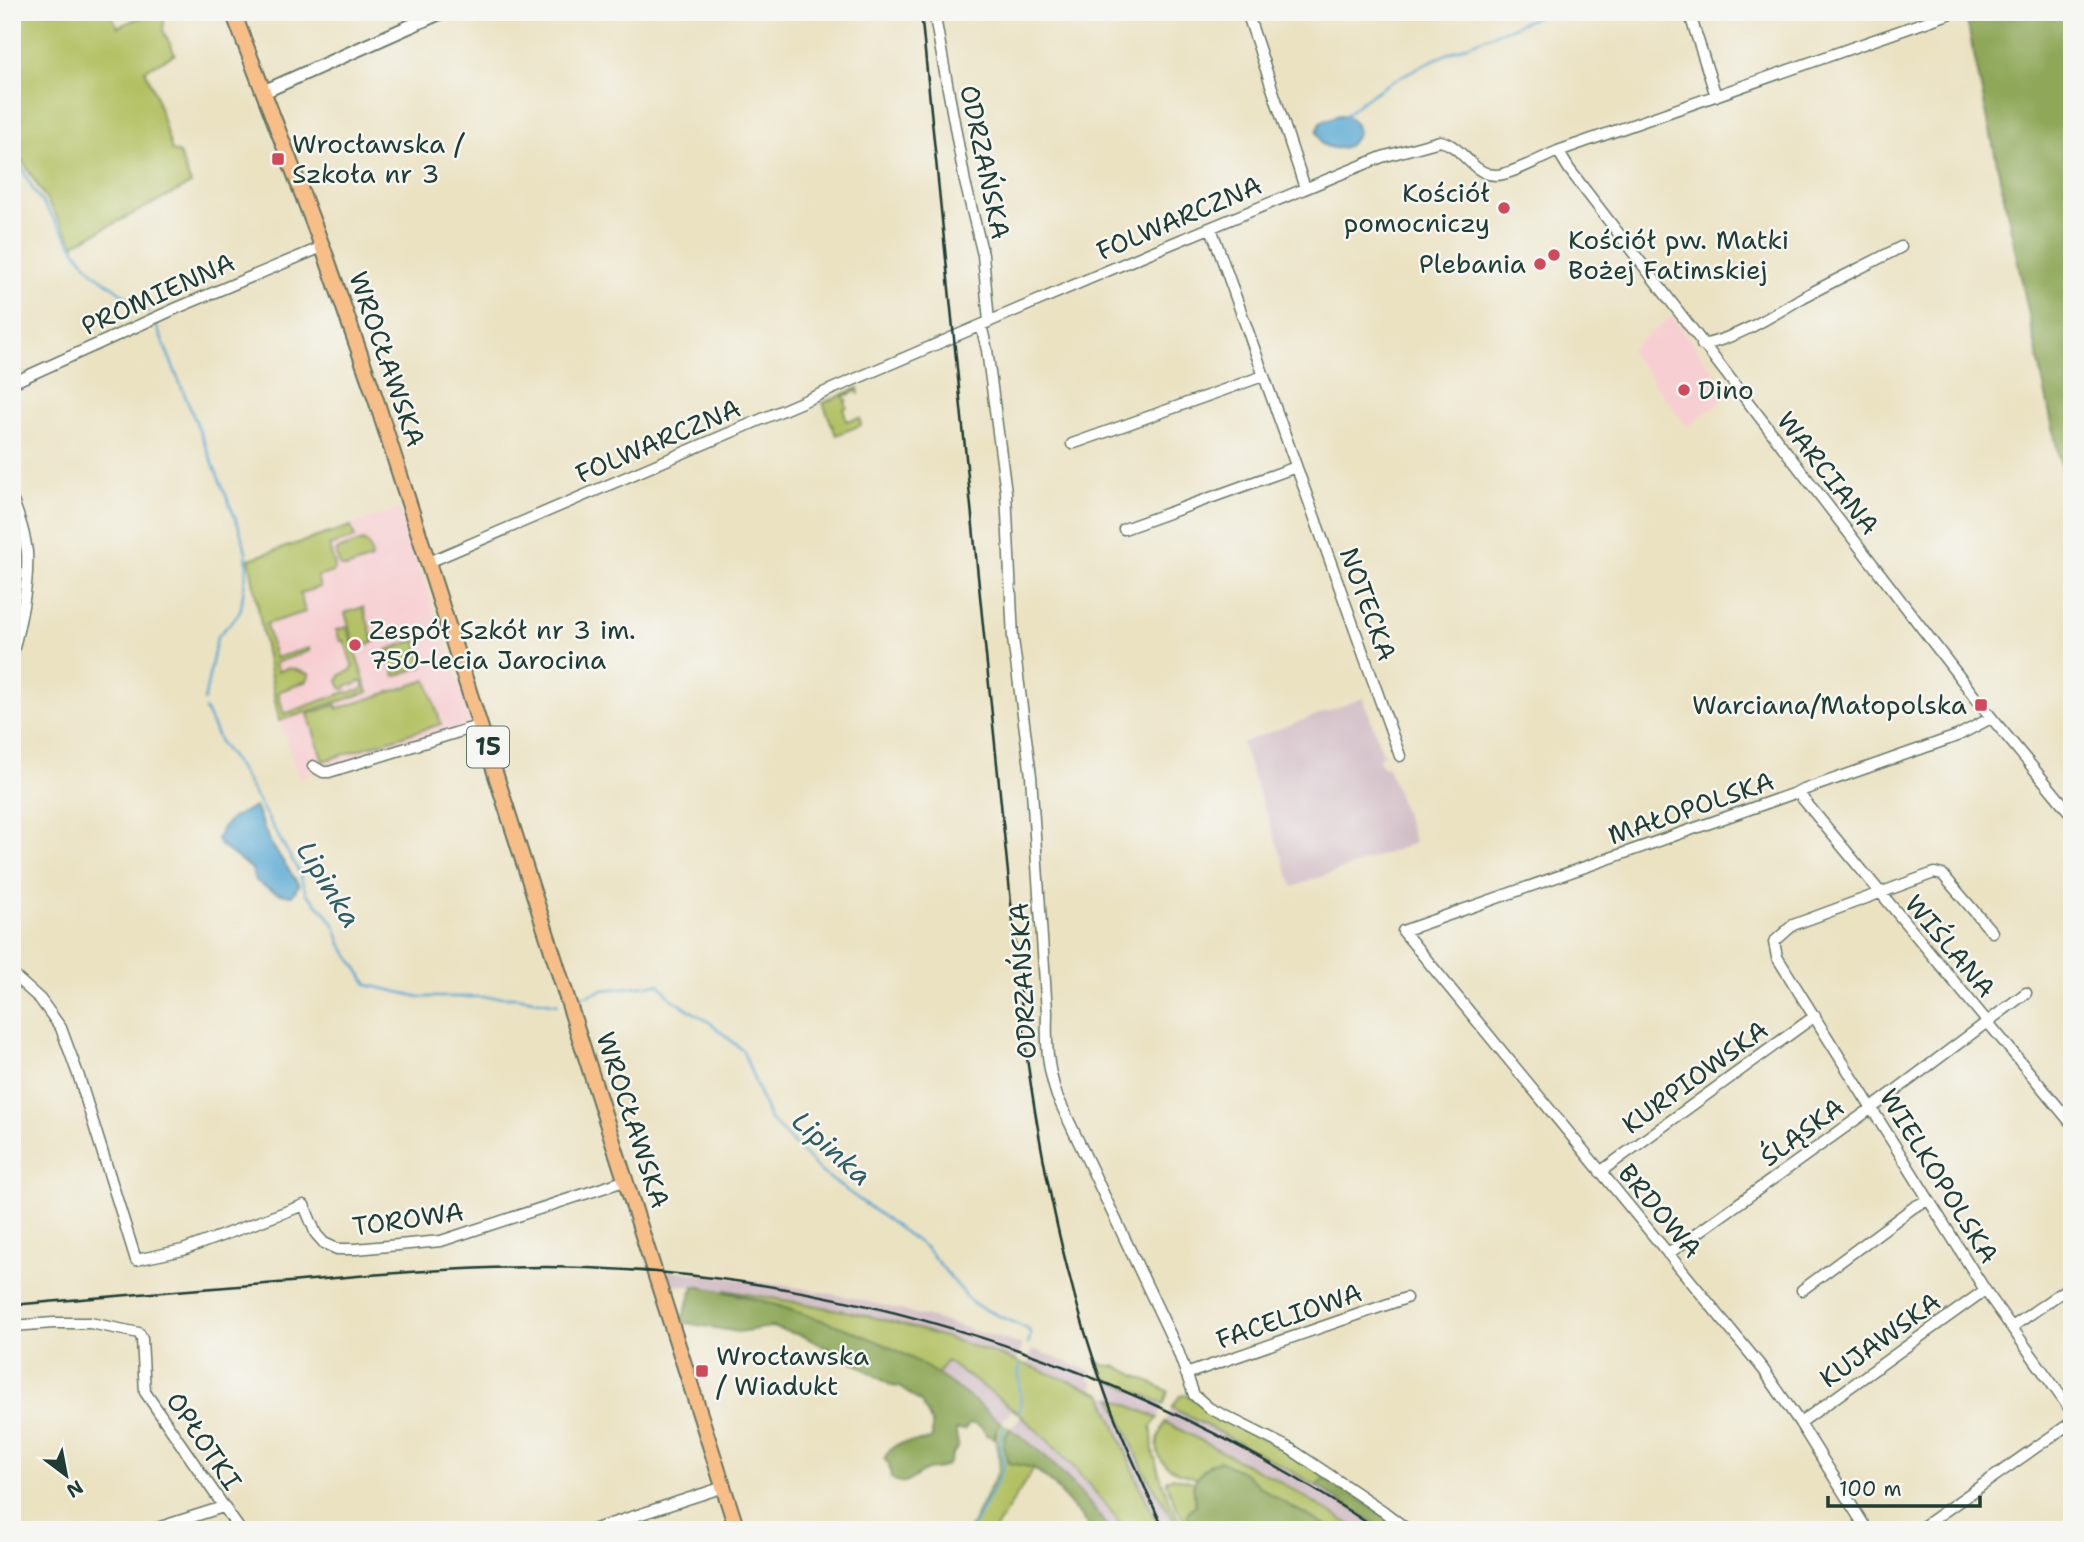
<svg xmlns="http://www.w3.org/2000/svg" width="2084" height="1542" font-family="'Shantell Sans',sans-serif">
  <rect width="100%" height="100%" fill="#f6f6f2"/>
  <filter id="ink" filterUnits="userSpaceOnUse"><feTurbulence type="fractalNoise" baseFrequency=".0143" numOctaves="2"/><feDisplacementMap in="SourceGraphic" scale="14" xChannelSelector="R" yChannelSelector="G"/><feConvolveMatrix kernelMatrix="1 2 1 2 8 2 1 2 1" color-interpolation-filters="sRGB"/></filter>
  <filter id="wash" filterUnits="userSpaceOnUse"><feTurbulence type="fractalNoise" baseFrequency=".00686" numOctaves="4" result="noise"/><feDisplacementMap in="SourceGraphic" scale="28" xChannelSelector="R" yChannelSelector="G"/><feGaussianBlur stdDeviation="1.57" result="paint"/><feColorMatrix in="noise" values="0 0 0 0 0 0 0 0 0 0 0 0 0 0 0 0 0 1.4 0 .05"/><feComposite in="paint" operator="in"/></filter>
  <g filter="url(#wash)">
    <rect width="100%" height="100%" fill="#ebe2c2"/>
    <!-- built -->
    <path fill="#f7cfd2" d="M1672 316 1731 394 1687 427 1629 350Z
      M399 509 473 723 299 778 277 715 249 559Z"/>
    <!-- industrial -->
    <path fill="#d2bdc6" d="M1363 698 1383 753 1379 759 1380 762 1382 766 1388 767 1415 843 1293 887 1241 743Z
      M663 1269 801 1288 853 1298 928 1317 1023 1345 1017 1361 895 1323 793 1301 724 1290 667 1284V1278H664Z
      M1033 1349 1092 1372 1089 1379 1094 1382 1092 1387 1096 1389 1095 1391 1027 1365Z
      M946 1361 1012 1409 1001 1423 973 1399 937 1375Z
      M1112 1383 1119 1384 1164 1404 1158 1418 1113 1399 1116 1411 1144 1471 1180 1530H1173L1159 1510 1167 1530H1160L1139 1484 1102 1394 1112 1398 1114 1391 1110 1389Z
      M1172 1408 1266 1457 1317 1486 1385 1530H1359L1277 1480 1165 1422Z
      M1021 1416 1073 1466 1125 1530H1110L1065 1476 1010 1429Z"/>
    <!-- green -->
    <path fill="#b3c163" stroke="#697f4c" stroke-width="2" d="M12 12H110L118 27 152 12H165L163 30 175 54 145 70 155 93 172 151 179 153 191 184 76 243 75 246 12 144Z
      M858 388 859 395 857 390 851 394 842 396 847 400 845 402 847 407 844 409 846 421 860 418 861 425 836 435 823 403Z
      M351 526 355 538 329 546 335 567 333 572 317 577 320 587 300 593 305 612 266 624 275 658 309 648 310 651 275 663 278 671 290 668 309 674V676L307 681 278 692 284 714 346 692 351 693 355 690 359 691 364 688V684L360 681 354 685H347L345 689 341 688 338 681 340 675 350 671 353 667 344 640 340 641 336 630 347 627 368 692 279 721 249 559Z
      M363 541C369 544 373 553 371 559L346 568 340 566 336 554 337 550Z
      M363 607 374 642 356 648 345 613Z
      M416 640 424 666 395 676 387 650Z
      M427 680 441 724 323 761 308 714 336 705 337 709Z
      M724 1290C781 1300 840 1308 896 1323 966 1342 1035 1367 1102 1394L1139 1484 1160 1530H1125C1094 1488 1059 1449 1020 1415 997 1395 971 1378 946 1361L937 1375 919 1363 780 1306Z
      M1097 1360 1103 1365 1118 1367 1168 1391 1164 1404 1119 1384 1109 1382V1380L1103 1377Z
      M1186 1395 1329 1477 1321 1482 1317 1486 1266 1457 1172 1408 1180 1396Z
      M1112 1398 1158 1418 1151 1427C1154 1436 1151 1446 1154 1455 1161 1482 1170 1506 1185 1530H1180L1144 1471Z
      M1165 1422 1277 1480 1359 1530H1340L1321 1523 1288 1505 1260 1487 1246 1474 1211 1463 1196 1478C1176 1473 1151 1464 1159 1437 1161 1432 1163 1427 1165 1422Z
      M1001 1423 1010 1429 1004 1437 1034 1468 995 1530H969L999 1470C1003 1450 988 1443 1001 1423Z
      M1173 1477 1194 1482 1193 1487 1196 1506 1189 1510 1193 1521 1198 1526 1197 1530H1190L1176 1506 1167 1484V1480Z"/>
    <!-- forest -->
    <path fill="#8ea759" stroke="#567246" stroke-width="2" d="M1965 12H2072V499L2063 476Z
      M694 1286C733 1292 771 1303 809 1316 847 1328 884 1342 918 1362 948 1380 975 1401 1001 1423L995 1432V1438L986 1435C984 1428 977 1423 969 1424L964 1430H956C955 1437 959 1441 958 1448 951 1453 953 1456 949 1463 944 1470 934 1468 927 1470 914 1474 909 1490 891 1478L889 1464 884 1459C896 1434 914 1447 932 1438V1424L922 1403 899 1387 892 1386 847 1358 803 1336 771 1327 738 1332 686 1323 682 1320Z
      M1010 1429C1049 1454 1082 1492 1110 1530H1092L1053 1484 1034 1468 1008 1463C1004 1448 1000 1443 1010 1429Z
      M1220 1461 1246 1474 1260 1487 1288 1505 1321 1523 1340 1530H1197L1198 1526 1193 1521H1188C1186 1512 1188 1510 1196 1505 1193 1487 1190 1482 1205 1469 1211 1464 1212 1462 1220 1461Z
      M1329 1477 1404 1530H1385L1317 1486 1325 1478Z"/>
    <!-- water -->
    <path fill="#58a9d3" stroke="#3c7384" stroke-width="2" d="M1339 115C1350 115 1357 122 1358 133 1351 149 1337 152 1322 144L1317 131 1321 122Z
      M255 807 270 842 299 885 292 896C277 895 267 888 255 880L252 869 220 845 217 839C225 819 236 815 255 807Z"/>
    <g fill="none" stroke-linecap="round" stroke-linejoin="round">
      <!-- stream -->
      <path stroke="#58a9d3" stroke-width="2.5" d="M1346 115C1397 67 1484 40 1548 12
        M12 150 33 189 82 259 94 273 150 314
        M156 325 239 527 246 551 247 565 241 608 238 615 217 637 204 701
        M205 709 221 744 239 768 299 872 306 893 327 914 335 926 341 944 368 985 420 997H516L558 1004
        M579 998 603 990 659 984 672 999 712 1024 743 1051 769 1118 821 1172 926 1248 973 1304 1028 1329 1031 1334 1028 1344
        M1019 1412C1024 1397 1016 1382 1020 1366
        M971 1530 1004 1468 999 1441 1004 1428"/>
    </g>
  </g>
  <g filter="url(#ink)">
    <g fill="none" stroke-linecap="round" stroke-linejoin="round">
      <!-- minor casing -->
      <g stroke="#676" stroke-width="13">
        <path id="minor" d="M934 12 965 182 983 255 989 322
          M1247 12 1305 188
          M1689 12 1716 96
          M1558 151 1569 169 1981 705 2072 815
          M1211 228 1400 756
          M981 325 987 350 1006 492 1013 639 1031 776 1047 1012C1046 1044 1047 1066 1057 1096L1178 1351 1194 1395 1209 1408 1289 1448 1383 1511 1408 1530
          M1702 345C1737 338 1770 317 1800 299 1833 281 1867 265 1901 247
          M12 383 177 308 322 247
          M1072 444 1263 376
          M12 499C19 516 25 534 27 552 29 586 20 623 12 656
          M1124 529 1296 467
          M429 562 1149 253 1382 157 1440 141C1454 144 1461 154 1471 163 1477 169 1486 175 1496 175 1511 175 1543 157 1558 151L1954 12
          M313 766 323 772H329L481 725
          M1798 793 2072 1124
          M1992 932 1943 875 1934 873 1793 925 1774 942 1777 957 1985 1290 2072 1412
          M12 974 40 999 61 1028 79 1077 136 1260 183 1250 304 1205 316 1234 324 1243 337 1249H356L441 1241 627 1180
          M1600 1172 1815 1016
          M1668 1254 1872 1108 2026 993
          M1802 1290 1914 1207 1928 1200
          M12 1326 54 1323H90L139 1333 142 1339 145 1392 240 1530
          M2012 1327 2072 1285
          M1186 1374 1406 1298
          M1800 1423 1985 1290
          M151 1530 223 1507
          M592 1530 724 1487
          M1867 1530 1800 1423 1763 1369 1403 931 1957 736 1991 718
          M1918 1530 2072 1422"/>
      </g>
      <!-- tertiary casing -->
      <g stroke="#676" stroke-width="16">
        <path id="tertiary" d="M263 92 442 12"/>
      </g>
      <!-- primary casing -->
      <g stroke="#676" stroke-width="18">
        <path id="primary" d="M233 12 327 259 376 400 737 1530"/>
      </g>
      <!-- minor -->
      <use href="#minor" stroke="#fff" stroke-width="10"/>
      <!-- tertiary -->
      <use href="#tertiary" stroke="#fff" stroke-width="12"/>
      <!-- primary -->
      <use href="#primary" stroke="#f7be88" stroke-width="14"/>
      <!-- rail -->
      <path stroke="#1f3d34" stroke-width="2.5" d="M921 12 1026 1051C1042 1168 1066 1286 1107 1398 1124 1442 1144 1486 1164 1530
        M12 1305C105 1297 197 1289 290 1282 375 1274 460 1267 546 1267 841 1269 1133 1365 1378 1530"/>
    </g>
  </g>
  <!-- markers -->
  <g fill="#d1495b" stroke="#f6f6f2" stroke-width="2.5">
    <rect x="271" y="152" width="14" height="14" rx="3.5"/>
    <circle cx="1504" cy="208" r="7"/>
    <circle cx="1554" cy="255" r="7"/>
    <circle cx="1540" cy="264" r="7"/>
    <circle cx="1684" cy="390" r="7"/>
    <circle cx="355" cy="645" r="7"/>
    <rect x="1974" y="698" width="14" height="14" rx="3.5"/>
    <rect x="695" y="1364" width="14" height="14" rx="3.5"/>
  </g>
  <g text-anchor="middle" stroke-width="5" stroke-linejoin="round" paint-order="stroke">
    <!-- shield labels -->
    <rect fill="#f6f6f2" stroke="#60746d" stroke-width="2" x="467" y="726.5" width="42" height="41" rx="5"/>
    <g font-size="24" font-weight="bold" fill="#1f3d34">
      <text x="488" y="755">15</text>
    </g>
    <!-- poi labels -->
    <g font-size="26" fill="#1f3d34" stroke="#f6f6f2" text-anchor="start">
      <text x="292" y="153">Wrocławska /<tspan x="292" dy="30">Szkoła nr 3</tspan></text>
      <text x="1490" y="202" text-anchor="end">Kościół<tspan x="1490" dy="30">pomocniczy</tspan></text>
      <text x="1568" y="249">Kościół pw. Matki<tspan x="1568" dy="30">Bożej Fatimskiej</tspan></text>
      <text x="1526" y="273" text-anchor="end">Plebania</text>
      <text x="1698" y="399">Dino</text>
      <text x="369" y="639">Zespół Szkół nr 3 im.<tspan x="369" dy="30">750-lecia Jarocina</tspan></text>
      <text x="1967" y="714" text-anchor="end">Warciana/Małopolska</text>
      <text x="716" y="1365">Wrocławska<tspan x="716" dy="30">/ Wiadukt</tspan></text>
    </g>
    <!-- street labels -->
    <g font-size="26" fill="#1f3d34" stroke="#f6f6f2">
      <text transform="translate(985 162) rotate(78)" y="9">ODRZAŃSKA</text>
      <text transform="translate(1179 218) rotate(-23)" y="9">FOLWARCZNA</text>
      <text transform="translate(158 294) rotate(-24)" y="9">PROMIENNA</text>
      <text transform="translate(387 359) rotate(71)" y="9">WROCŁAWSKA</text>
      <text transform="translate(658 441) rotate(-23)" y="9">FOLWARCZNA</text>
      <text transform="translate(1828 473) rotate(52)" y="9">WARCIANA</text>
      <text transform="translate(1368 604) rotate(70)" y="9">NOTECKA</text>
      <text transform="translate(1691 808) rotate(-19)" y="9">MAŁOPOLSKA</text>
      <text transform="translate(1950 946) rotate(50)" y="9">WIŚLANA</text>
      <text transform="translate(1023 981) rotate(-93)" y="9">ODRZAŃSKA</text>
      <text transform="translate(1695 1077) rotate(-36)" y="9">KURPIOWSKA</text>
      <text transform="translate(633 1120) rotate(72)" y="9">WROCŁAWSKA</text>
      <text transform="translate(1802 1132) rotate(-36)" y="9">ŚLĄSKA</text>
      <text transform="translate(1939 1176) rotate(58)" y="9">WIELKOPOLSKA</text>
      <text transform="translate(1660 1211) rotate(50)" y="9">BRDOWA</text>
      <text transform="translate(408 1219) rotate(-8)" y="9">TOROWA</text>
      <text transform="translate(1289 1316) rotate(-19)" y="9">FACELIOWA</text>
      <text transform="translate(1880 1340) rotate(-36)" y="9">KUJAWSKA</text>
      <text transform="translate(204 1441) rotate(56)" y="9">OPŁOTKI</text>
    </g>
    <!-- water labels -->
    <g font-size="28" font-style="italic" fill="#305d64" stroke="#f6f6f2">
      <text transform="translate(329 884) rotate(58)" y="10">Lipinka</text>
      <text transform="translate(832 1148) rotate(42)" y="10">Lipinka</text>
    </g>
  </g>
  <!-- margin -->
  <rect width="2084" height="1542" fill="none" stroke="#f6f6f2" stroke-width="42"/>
  <!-- north arrow -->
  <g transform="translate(66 1475) rotate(148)" stroke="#f6f6f2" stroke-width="5" paint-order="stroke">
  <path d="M0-5L12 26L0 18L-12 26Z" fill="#1f3d34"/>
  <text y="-10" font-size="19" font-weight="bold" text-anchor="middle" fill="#1f3d34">N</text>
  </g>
  <!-- scale -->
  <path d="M1828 1496v10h152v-10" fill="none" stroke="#1f3d34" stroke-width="3.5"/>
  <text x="1839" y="1496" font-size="21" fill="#1f3d34" stroke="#f6f6f2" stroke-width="5" paint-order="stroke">100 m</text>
</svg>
